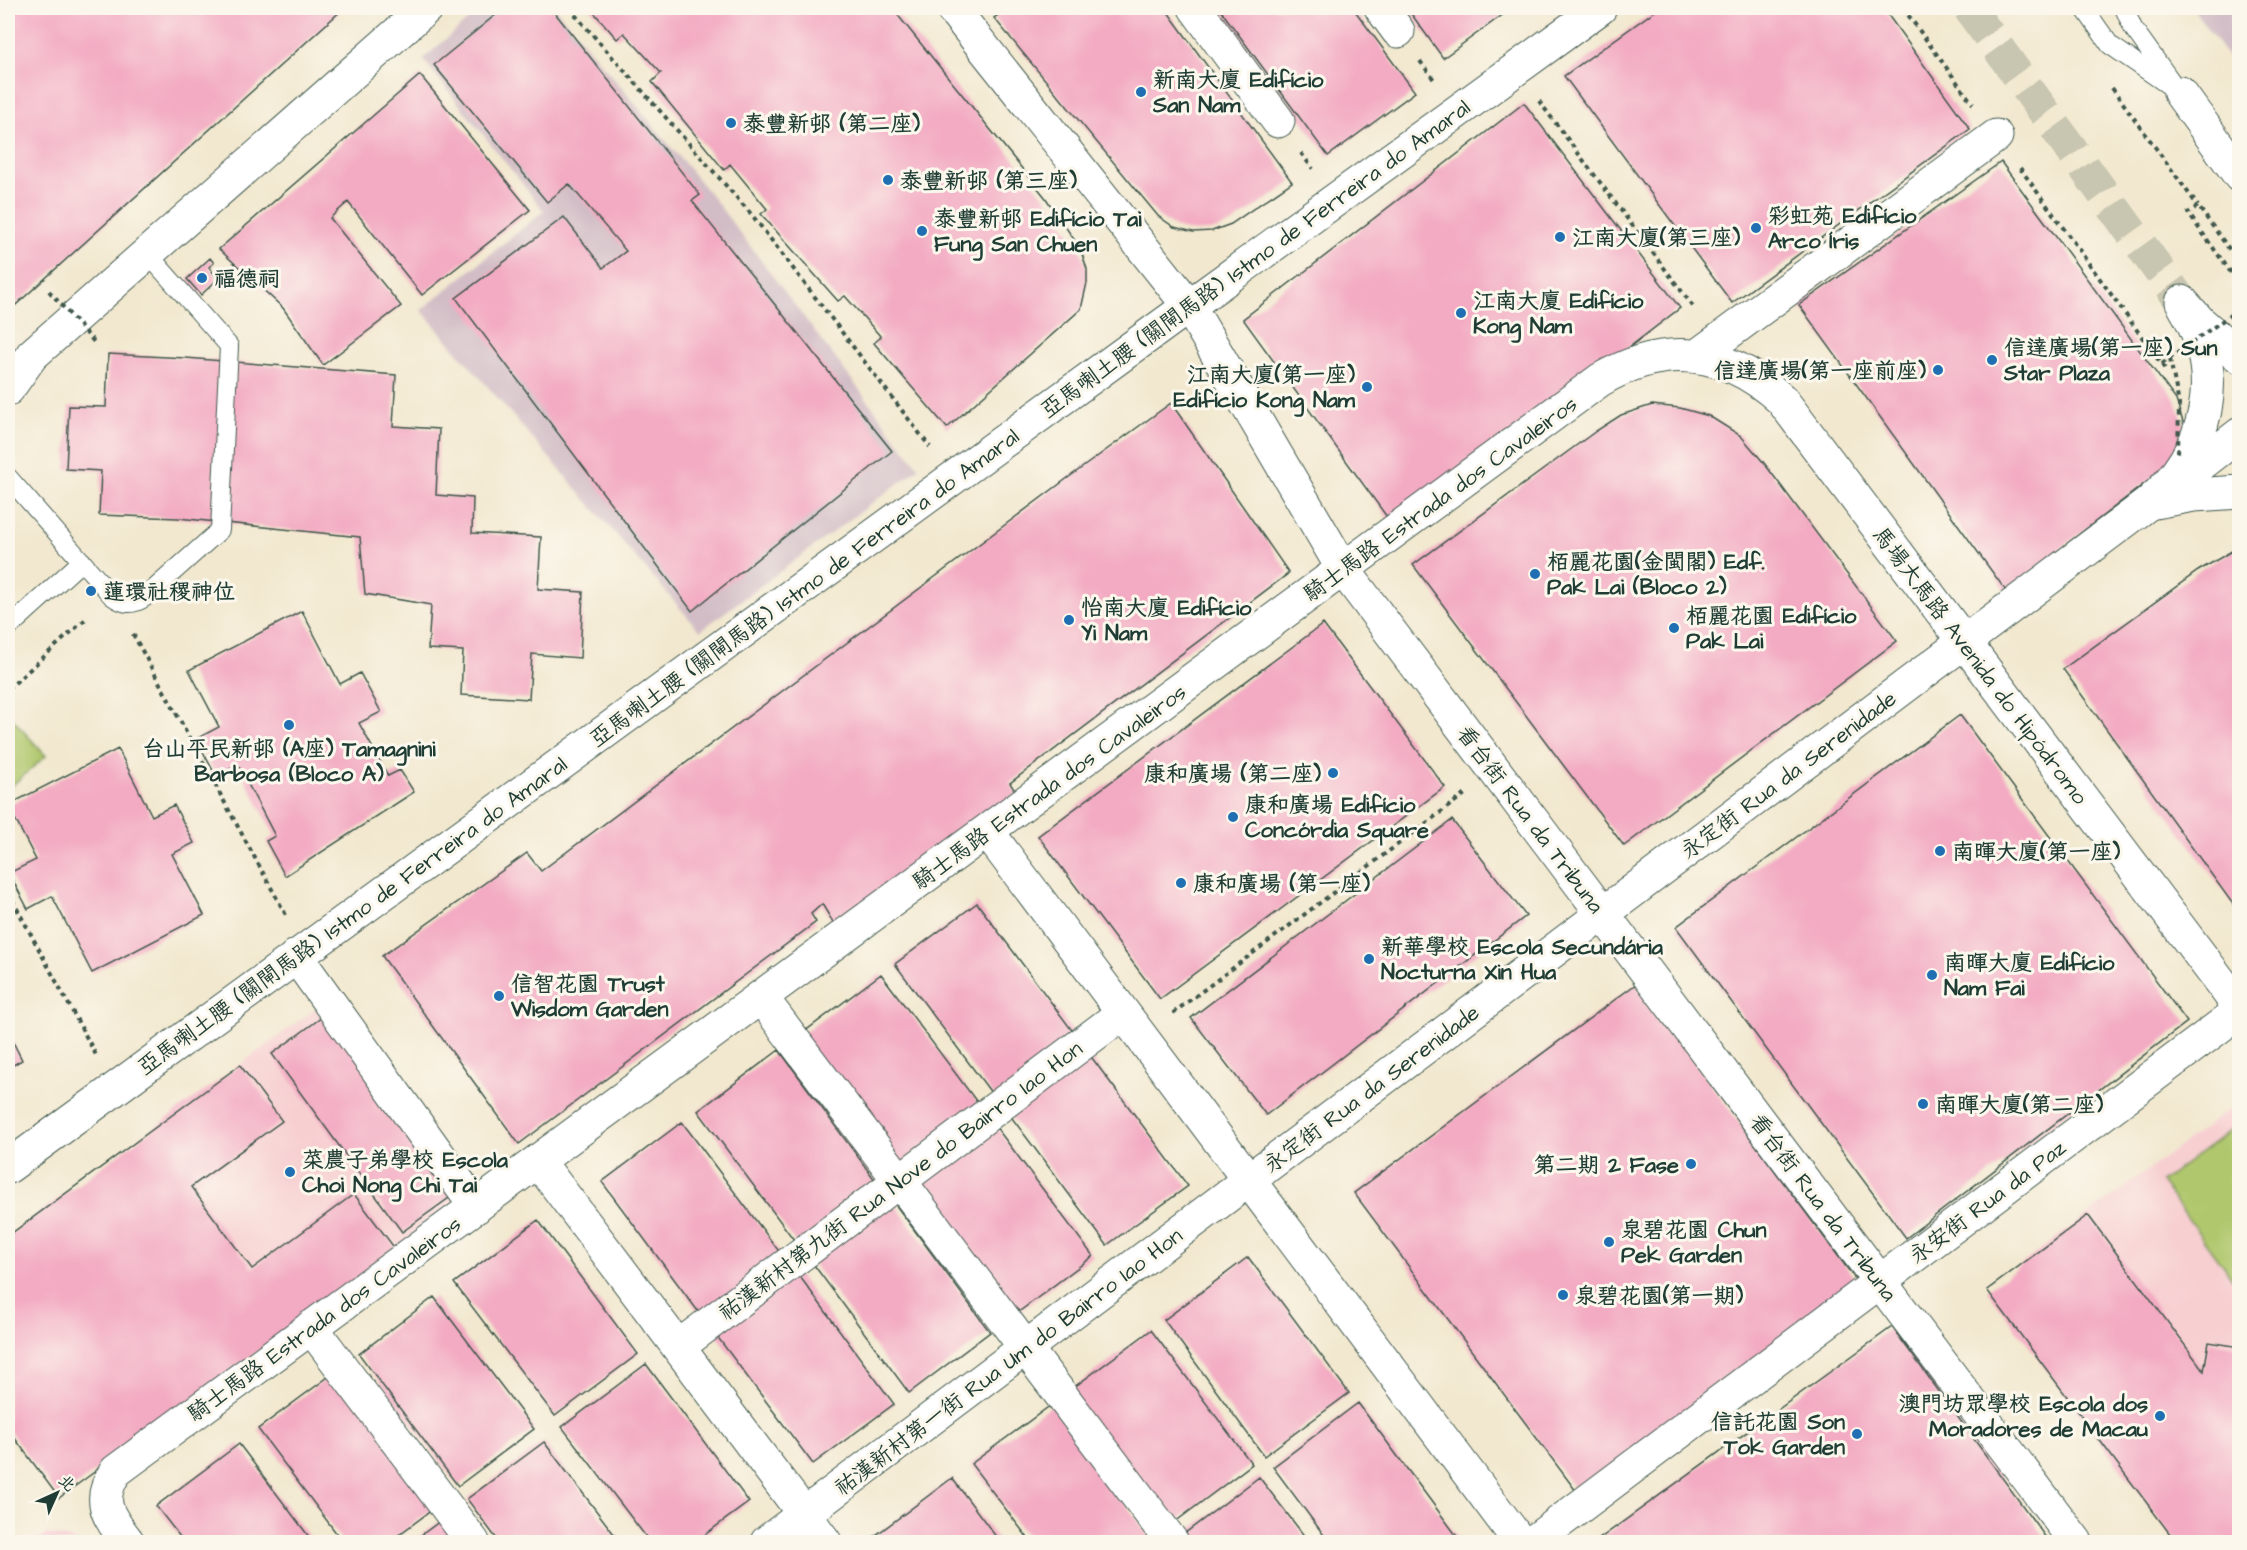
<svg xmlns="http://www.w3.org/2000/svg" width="2247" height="1550" font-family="'Architects Daughter','LXGW WenKai TC',sans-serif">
  <rect width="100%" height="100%" fill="#fbf7ec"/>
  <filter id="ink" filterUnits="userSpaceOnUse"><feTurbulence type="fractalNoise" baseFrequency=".0167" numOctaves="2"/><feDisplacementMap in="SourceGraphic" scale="12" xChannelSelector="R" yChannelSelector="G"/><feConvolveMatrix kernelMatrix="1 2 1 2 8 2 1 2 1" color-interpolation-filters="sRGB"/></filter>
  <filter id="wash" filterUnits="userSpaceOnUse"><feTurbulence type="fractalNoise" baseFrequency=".008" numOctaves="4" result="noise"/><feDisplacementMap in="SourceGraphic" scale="24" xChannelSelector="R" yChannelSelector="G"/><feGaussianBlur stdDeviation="1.35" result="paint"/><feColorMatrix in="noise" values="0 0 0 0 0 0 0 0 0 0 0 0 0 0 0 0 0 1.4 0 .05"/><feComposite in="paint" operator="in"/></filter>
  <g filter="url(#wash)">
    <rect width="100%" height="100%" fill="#f2e8cf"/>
    <!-- built -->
    <path fill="#f7cfd1" d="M322 1004 466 1198 264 1347 120 1153Z
      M2239 1102V1542H2176L1987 1290Z"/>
    <!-- industrial -->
    <path fill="#d2bdc6" d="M482 8H555L711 195 919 468 700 631 421 310 544 211 423 59Z
      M2199 8H2239V73L2194 10Z"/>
    <!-- green -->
    <path fill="#b0c76d" stroke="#688250" stroke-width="1.5" d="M8 714 46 756 8 789Z
      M2239 1124V1288L2161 1182Z"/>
    <g id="blocks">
      <!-- building -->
      <path fill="#f3abc3" d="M8 8H344L8 312Z
        M504 8H551L700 195 692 201 892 451 692 611 456 298 564 217 603 268 626 251 569 184 547 202 434 65Z
        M590 8H892L1045 197 1080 248 1087 269V283L1081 309 947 428 874 343 881 337 845 296 838 301 761 214 767 209 730 164 724 170 652 82 661 73 624 33 617 39Z
        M1008 8H1165L1292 182 1231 224 1212 231 1193 232 1174 227 1158 216 994 18Z
        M1219 8H1353L1415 92 1328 156Z
        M1407 8H1512L1443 58Z
        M1659 8H1883L1970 129 1732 303 1564 76Z
        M420 75 530 210 422 295 348 202 330 218 401 306 323 365 283 308 219 249Z
        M1524 103 1680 308 1395 528 1243 319Z
        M2001 162 2176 400 2184 425 2180 456 2006 591 1799 305Z
        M210 258 214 263 209 267 218 279 201 295 187 279Z
        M108 354 186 358 396 375 393 426 439 429 436 495 473 498 472 533 541 537 538 589 583 592 580 658 532 654 529 699 461 695 463 651 428 649 431 605 365 594 360 537 178 518 99 515 101 471 66 469 69 406 106 407Z
        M1171 403 1289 573 1010 783 1017 794 834 924 822 904 811 914 816 922 519 1144 382 956 527 853 541 871 1065 480Z
        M1652 405 1680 408 1709 416 1741 436 1764 463 1897 641 1624 846 1413 565 1596 431 1621 415Z
        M2240 546V914L2063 669 2198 571Z
        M302 611 340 684 360 673 381 712 359 723 388 776 400 770 414 792 285 876 266 841 275 836 238 765 216 776 196 739 219 727 189 670Z
        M1323 624 1445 787 1160 999 1038 836Z
        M1960 715 2187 1022 1906 1238 1676 927Z
        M118 749 152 816 174 805 194 843 172 854 204 915 92 973 52 896 28 909 9 873 36 860 8 805Z
        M1452 820 1526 916 1266 1115 1191 1018Z
        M977 903 1077 1037 995 1098 895 964Z
        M881 974 983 1110 901 1171 800 1035Z
        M1636 984 1864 1291 1582 1499 1354 1193Z
        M329 1012 460 1190 402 1232 272 1054Z
        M8 1032 22 1060 8 1068Z
        M779 1050 878 1184 797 1244 698 1111Z
        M1086 1050 1188 1186 1107 1245 1006 1110Z
        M240 1065 282 1121 191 1187 252 1269 354 1194 396 1250 59 1498 8 1429V1236Z
        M682 1122 784 1258 703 1318 602 1182Z
        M993 1123 1093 1256 1012 1317 912 1183Z
        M889 1196 990 1332 909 1393 808 1257Z
        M2088 1215 2204 1371 2209 1342 2240 1347V1542H2176L1987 1290Z
        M538 1220 638 1354 555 1416 454 1283Z
        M1248 1257 1349 1393 1264 1456 1164 1320Z
        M795 1270 894 1404 813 1464 713 1331Z
        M434 1297 534 1429 458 1486 359 1354Z
        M1892 1327 2049 1542H1595Z
        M1151 1330 1252 1464 1171 1525 1069 1391Z
        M646 1364 749 1502 695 1542H650L562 1427Z
        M339 1369 440 1504 389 1542H343L258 1429Z
        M1358 1403 1442 1516 1459 1539 1454 1542H1329L1273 1467Z
        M1051 1405 1151 1538 1145 1542H1031L971 1464Z
        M544 1442 620 1542H499L467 1499Z
        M239 1444 313 1542H184L156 1506Z
        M1259 1477 1309 1542H1184L1180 1537Z
        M952 1478 1000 1542H875L872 1538Z
        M448 1515 469 1542H412Z
        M47 1534 81 1542H35Z"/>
    </g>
  </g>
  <g filter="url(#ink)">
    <use href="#blocks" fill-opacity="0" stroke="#3f574b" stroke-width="1.5"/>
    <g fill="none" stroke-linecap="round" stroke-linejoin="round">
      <!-- primary-tunnel -->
      <path stroke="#c8c6b0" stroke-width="33" stroke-dasharray="33 16" stroke-linecap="butt" d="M1969 8 2182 302"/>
      <!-- lane casing -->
      <g stroke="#3f574b" stroke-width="20">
        <path id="lane" d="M2084 8 2110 45 2180 93
          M2124 8 2133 28 2171 81
          M8 477 112 596C123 604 132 606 144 598L220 530 229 346 147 253
          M8 628 82 561"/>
      </g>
      <!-- street casing -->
      <g stroke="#3f574b" stroke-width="35">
        <path id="street" d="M1195 8 1278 121
          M1381 8 1398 31
          M1600 8 1189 306 1343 569 2076 1542
          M1697 356 1996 136
          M2149 503 2194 495 2240 492
          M987 831 1520 1542
          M296 956 476 1207
          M761 997 1172 1542
          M538 1161 825 1542
          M311 1327 473 1542
          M678 1347 1123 1013
          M128 1542C109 1518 95 1501 116 1471L1600 380C1665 341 1727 349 1782 400L2240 1008
          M1533 1542 2240 1011"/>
      </g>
      <!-- secondary casing -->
      <g stroke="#3f574b" stroke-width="35">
        <path id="secondary" d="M2180 93 2240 176
          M2182 479 2240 434
          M767 1542 2149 503C2208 451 2227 376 2184 306"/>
      </g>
      <!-- primary casing -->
      <g stroke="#3f574b" stroke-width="35">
        <path id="primary" d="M2182 302 2200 322 2240 357
          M8 389 32 355 426 8
          M8 1167 1189 306 952 8"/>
      </g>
      <!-- path -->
      <path stroke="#3f574b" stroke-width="4" stroke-dasharray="4.5 4.5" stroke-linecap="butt" d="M569 8 752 215 930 447
        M1903 8 1973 104
        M1420 61 1435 81
        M2112 88 2198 206
        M1539 101 1695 309
        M1301 153 1313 169
        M2020 168 2165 369
        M2240 264 2198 206 2188 213 2240 285
        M133 634 286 915
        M8 689 88 617
        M8 892 96 1055
        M1173 1013 1465 794"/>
      <!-- lane -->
      <use href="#lane" stroke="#fff" stroke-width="18"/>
      <!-- street -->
      <use href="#street" stroke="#fff" stroke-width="33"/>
      <!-- secondary -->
      <use href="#secondary" stroke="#fff" stroke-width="33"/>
      <!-- primary -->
      <use href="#primary" stroke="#fff" stroke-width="33"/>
      <!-- path-bridge -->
      <path stroke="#3f574b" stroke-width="4" stroke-dasharray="4.5 4.5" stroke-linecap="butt" d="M49 291 95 343
        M2170 359 2179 404 2178 456
        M2162 364 2240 308"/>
    </g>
  </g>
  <!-- markers -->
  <g fill="#1f6fb2" stroke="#fbf7ec" stroke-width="2">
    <circle cx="1141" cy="92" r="6"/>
    <circle cx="731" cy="123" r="6"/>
    <circle cx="888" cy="180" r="6"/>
    <circle cx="1756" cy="228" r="6"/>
    <circle cx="922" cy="231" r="6"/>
    <circle cx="1560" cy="237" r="6"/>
    <circle cx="202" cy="278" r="6"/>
    <circle cx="1461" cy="313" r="6"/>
    <circle cx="1992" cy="360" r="6"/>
    <circle cx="1938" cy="370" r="6"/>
    <circle cx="1367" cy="387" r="6"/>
    <circle cx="1535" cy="574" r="6"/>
    <circle cx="91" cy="591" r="6"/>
    <circle cx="1069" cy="620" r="6"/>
    <circle cx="1674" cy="628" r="6"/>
    <circle cx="289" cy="725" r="6"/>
    <circle cx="1333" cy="773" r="6"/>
    <circle cx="1233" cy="817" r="6"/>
    <circle cx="1940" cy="851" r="6"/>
    <circle cx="1181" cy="883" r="6"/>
    <circle cx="1369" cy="959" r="6"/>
    <circle cx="1932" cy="975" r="6"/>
    <circle cx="499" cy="996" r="6"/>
    <circle cx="1923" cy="1104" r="6"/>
    <circle cx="1691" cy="1164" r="6"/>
    <circle cx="290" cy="1172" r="6"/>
    <circle cx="1609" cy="1242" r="6"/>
    <circle cx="1563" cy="1295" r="6"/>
    <circle cx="2160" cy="1416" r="6"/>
    <circle cx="1857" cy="1434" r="6"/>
  </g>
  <g text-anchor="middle" stroke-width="6" stroke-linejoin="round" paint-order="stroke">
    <!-- poi labels -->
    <g font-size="22" font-weight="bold" fill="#1f3d34" stroke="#fbf7ec" text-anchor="start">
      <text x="1153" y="87">新南大廈 Edifício<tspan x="1153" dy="25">San Nam</tspan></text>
      <text x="743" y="131">泰豐新邨 (第二座)</text>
      <text x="900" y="188">泰豐新邨 (第三座)</text>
      <text x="1768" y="223">彩虹苑 Edifício<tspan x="1768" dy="25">Arco Íris</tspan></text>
      <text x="934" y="226">泰豐新邨 Edifício Tai<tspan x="934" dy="25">Fung San Chuen</tspan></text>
      <text x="1572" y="245">江南大廈(第三座)</text>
      <text x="214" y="286">福德祠</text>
      <text x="1473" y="308">江南大廈 Edifício<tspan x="1473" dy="25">Kong Nam</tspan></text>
      <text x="2004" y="355">信達廣場(第一座) Sun<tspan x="2004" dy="25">Star Plaza</tspan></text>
      <text x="1926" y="378" text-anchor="end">信達廣場(第一座前座)</text>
      <text x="1355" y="382" text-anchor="end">江南大廈(第一座)<tspan x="1355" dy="25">Edifício Kong Nam</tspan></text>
      <text x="1547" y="569">栢麗花園(金閩閣) Edf.<tspan x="1547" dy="25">Pak Lai (Bloco 2)</tspan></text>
      <text x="103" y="599">蓮環社稷神位</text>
      <text x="1081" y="615">怡南大廈 Edifício<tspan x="1081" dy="25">Yi Nam</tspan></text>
      <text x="1686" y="623">栢麗花園 Edifício<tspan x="1686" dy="25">Pak Lai</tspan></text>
      <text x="289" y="756" text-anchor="middle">台山平民新邨 (A座) Tamagnini<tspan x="289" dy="25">Barbosa (Bloco A)</tspan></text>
      <text x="1321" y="781" text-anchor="end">康和廣場 (第二座)</text>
      <text x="1245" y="812">康和廣場 Edifício<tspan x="1245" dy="25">Concórdia Square</tspan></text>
      <text x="1952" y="859">南暉大廈(第一座)</text>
      <text x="1193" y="891">康和廣場 (第一座)</text>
      <text x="1381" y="954">新華學校 Escola Secundária<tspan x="1381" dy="25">Nocturna Xin Hua</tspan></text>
      <text x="1944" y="970">南暉大廈 Edifício<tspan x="1944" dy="25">Nam Fai</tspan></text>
      <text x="511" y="991">信智花園 Trust<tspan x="511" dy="25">Wisdom Garden</tspan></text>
      <text x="1935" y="1112">南暉大廈(第二座)</text>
      <text x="302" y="1167">菜農子弟學校 Escola<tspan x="302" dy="25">Choi Nong Chi Tai</tspan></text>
      <text x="1679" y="1172" text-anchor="end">第二期 2 Fase</text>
      <text x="1621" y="1237">泉碧花園 Chun<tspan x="1621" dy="25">Pek Garden</tspan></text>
      <text x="1575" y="1303">泉碧花園(第一期)</text>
      <text x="2148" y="1411" text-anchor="end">澳門坊眾學校 Escola dos<tspan x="2148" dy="25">Moradores de Macau</tspan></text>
      <text x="1845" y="1429" text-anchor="end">信託花園 Son<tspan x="1845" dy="25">Tok Garden</tspan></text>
    </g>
    <!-- street labels -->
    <g font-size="22" fill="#1f3d34" stroke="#fbf7ec">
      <text transform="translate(1255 258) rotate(-36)" y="8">亞馬喇土腰 (關閘馬路) Istmo de Ferreira do Amaral</text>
      <text transform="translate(1440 498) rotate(-36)" y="8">騎士馬路 Estrada dos Cavaleiros</text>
      <text transform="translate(804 587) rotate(-36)" y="8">亞馬喇土腰 (關閘馬路) Istmo de Ferreira do Amaral</text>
      <text transform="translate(1981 665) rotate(53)" y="8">馬場大馬路 Avenida do Hipódromo</text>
      <text transform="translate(1788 774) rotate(-37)" y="8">永定街 Rua da Serenidade</text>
      <text transform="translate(1049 786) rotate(-36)" y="8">騎士馬路 Estrada dos Cavaleiros</text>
      <text transform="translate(1531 819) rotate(53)" y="8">看台街 Rua da Tribuna</text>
      <text transform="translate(352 915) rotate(-36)" y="8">亞馬喇土腰 (關閘馬路) Istmo de Ferreira do Amaral</text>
      <text transform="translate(1371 1088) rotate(-37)" y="8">永定街 Rua da Serenidade</text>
      <text transform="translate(900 1180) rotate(-37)" y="8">祐漢新村第九街 Rua Nove do Bairro Iao Hon</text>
      <text transform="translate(1987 1201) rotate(-37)" y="8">永安街 Rua da Paz</text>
      <text transform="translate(1824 1207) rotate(53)" y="8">看台街 Rua da Tribuna</text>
      <text transform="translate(324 1318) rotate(-36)" y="8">騎士馬路 Estrada dos Cavaleiros</text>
      <text transform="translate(1008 1361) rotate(-37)" y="8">祐漢新村第一街 Rua Um do Bairro Iao Hon</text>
    </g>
  </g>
  <!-- margin -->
  <rect width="2247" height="1550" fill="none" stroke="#fbf7ec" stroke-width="30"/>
  <!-- north arrow -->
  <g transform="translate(57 1493) rotate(45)" stroke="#fbf7ec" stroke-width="4.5" paint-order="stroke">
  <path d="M0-4.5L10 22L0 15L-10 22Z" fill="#1f3d34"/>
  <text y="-9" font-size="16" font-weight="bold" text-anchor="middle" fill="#1f3d34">北</text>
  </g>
</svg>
